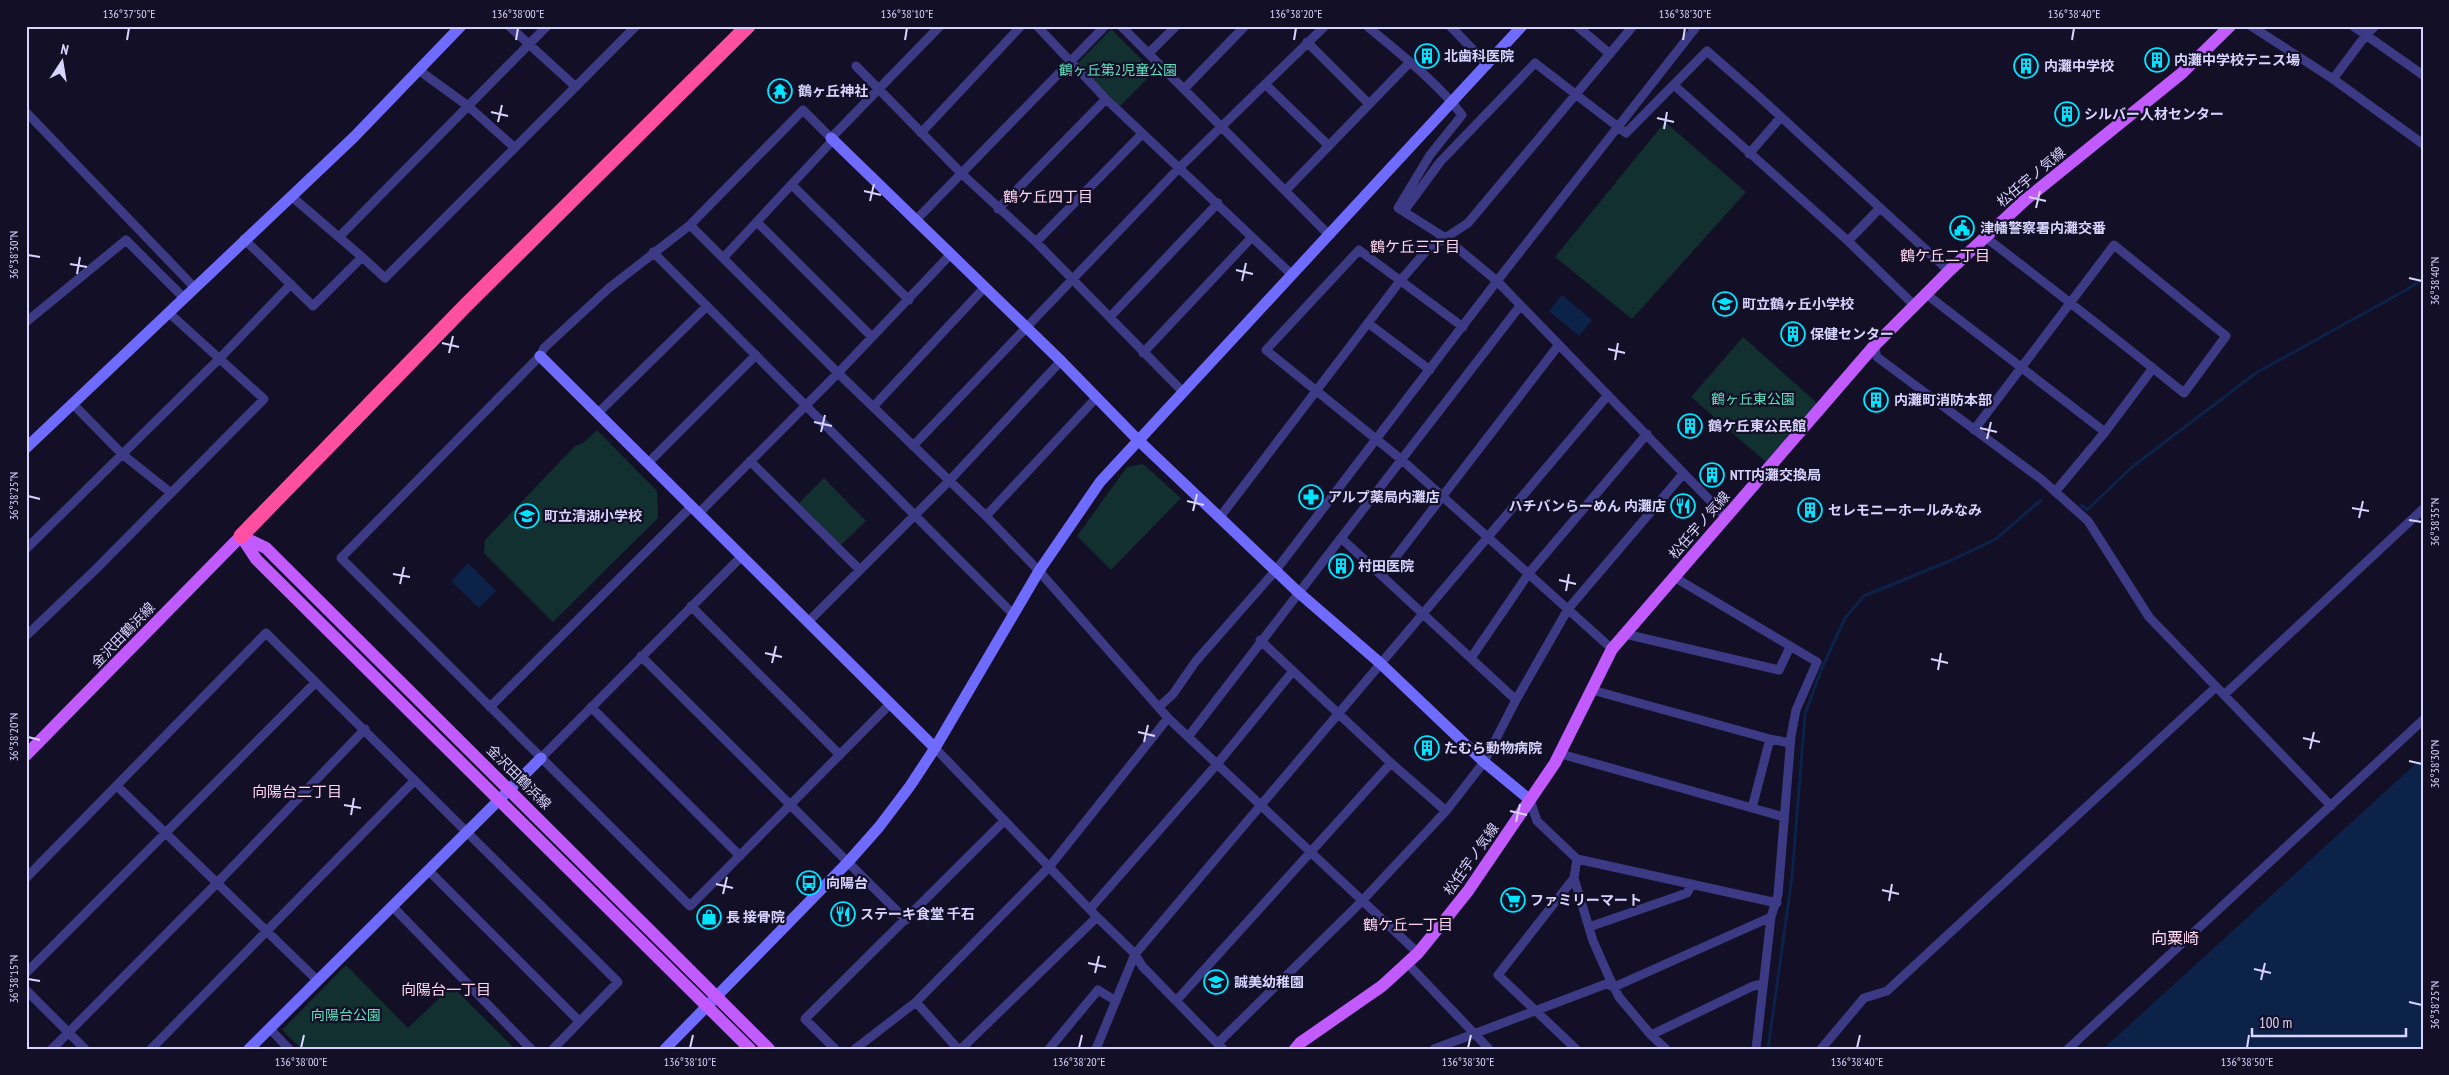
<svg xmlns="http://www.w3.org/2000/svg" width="2449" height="1075" font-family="'PT Sans Narrow','Noto Sans JP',sans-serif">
  <rect width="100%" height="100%" fill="#130f26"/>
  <!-- green -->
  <path fill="#12302f" d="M1111 29 1154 72 1120 106 1077 64Z
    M1665 122 1746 192 1632 319 1555 257Z
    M1743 337 1817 403 1766 462 1691 397Z
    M597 430 657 491 658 518 553 622 484 553 485 540 575 446 583 443Z
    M1143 464 1181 498 1111 570 1077 536 1127 467Z
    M824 478 866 521 841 545 799 503Z
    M346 965 408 1028 452 986 515 1049H302L282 1030Z"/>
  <!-- water -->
  <path fill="#0c2248" d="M1562 295 1592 320 1579 336 1549 311Z
    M468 563 496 591 479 608 451 581Z
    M2423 757V1049H2103Z"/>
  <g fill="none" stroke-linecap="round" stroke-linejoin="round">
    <!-- stream -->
    <path stroke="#0c2248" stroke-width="3" d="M2081 505 2087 510 2132 467 2256 373 2406 290 2423 279
      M1768 1049 1792 877 1805 714 1822 668 1845 618 1864 596 1952 560 1996 539 2041 500"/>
    <!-- street -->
    <path stroke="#3d3a85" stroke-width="9" d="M509 26 576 87
      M1037 26 1106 99 1291 274
      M1121 26 1328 234
      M1367 26C1400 54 1436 81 1462 115L1430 155 1398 208 1444 237 1497 281 1726 517
      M1450 26 1488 65
      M1577 26 1610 54
      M2251 26 2333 79 2423 144
      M2353 26 2423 75
      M1307 42 1369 104
      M1149 53 1176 26
      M856 66 962 174 1036 242 1183 392
      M420 71 468 106 515 148
      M2333 79 2366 35 2375 26
      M1265 84 1329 146
      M1675 86 1848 241 1915 306
      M1184 89 1245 26
      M26 112 194 287
      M921 133 1021 26
      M1749 154 1781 117
      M792 185 909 300
      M1286 190 1410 62
      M291 196 362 257
      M998 209 1106 99
      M1404 211 1440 162 1535 63 1626 133 1707 51 1755 93 1949 271
      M915 221 1105 26
      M758 223 872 337
      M690 225 838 373 986 516 1039 571 1168 718 1418 953
      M339 237 547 26
      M244 239 313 306 362 257 385 278 636 26
      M1848 241 1880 208
      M1036 242 1142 134
      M653 252 1014 615
      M723 258 833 140
      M1926 294 2105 432
      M1110 317 1218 203
      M26 322 126 240 184 298
      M1368 323 1430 370
      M1463 327 1359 250 1266 350 1402 460 1612 649
      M1874 346 1877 357 2041 479 2088 521 2149 617 2331 806
      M1143 353 1252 237
      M72 403 122 454 171 493
      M873 407 984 288
      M599 412 707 306
      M1974 430 2114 245 2226 336 2184 393C2118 340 2052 288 1985 237
      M913 446 1179 168 1325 26
      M750 461 860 570
      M649 462 756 355
      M2055 492 2105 432 2153 368
      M699 513 838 373 950 255
      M986 516 1097 397
      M1220 517 1400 281 1427 250 1468 223 1633 26
      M26 549 220 358 291 284
      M1382 575 1558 346
      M1674 577 1817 662 1796 710 1791 736 1778 895 1771 917 1756 1049
      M691 606 840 755
      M808 622 949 481 1061 361
      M1625 634 1779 670 1790 647
      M26 636 96 569 264 399 168 312
      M1260 640 1293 671
      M641 656 906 920
      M1471 658 1529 573 1647 434
      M2224 695 2423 509
      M1516 700 1568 609 1683 474
      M891 703 690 906 341 558 540 356 544 348 609 288 690 225 803 110 831 138 940 26
      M490 707 692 506
      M591 707 740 856
      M1159 707 1173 694 1196 661 1276 570 1497 281 1697 26
      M1188 737 1341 538
      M1770 739 1790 743
      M935 748 1097 917 1135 954 1142 966 1223 1049
      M1561 754 1752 808 1770 739 1592 690
      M541 758 742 556
      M117 786 317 980
      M1530 800 1537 821 1577 859 1777 903
      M1752 808 1784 817
      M1577 859 1574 878 1593 941 1609 977 1619 997 1651 1035 1666 1049
      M428 870 579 1021
      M26 878 266 633 618 982 553 1049
      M1574 878 1498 975 1576 1049
      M392 906 531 1049
      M1090 909 1218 763 1293 671 1391 763
      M1589 927 1687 893 1692 884
      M1407 963 1489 1049
      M26 973 315 683
      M26 990 85 1049
      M1176 1001 1391 763 1446 811
      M916 1002 958 1049
      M270 1029 289 1049
      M1651 1035 1753 986 1763 984
      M1218 1043 1361 902 1446 811 1484 762 1516 700 1341 538 1520 306
      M52 1049 218 882 365 729
      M151 1049 414 781
      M835 1049 805 1019 1004 821
      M855 1049 916 1002 1050 866 1168 718
      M961 1049 1097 917
      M1049 1049 1098 990 1116 1001
      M1096 1049 1135 954 1608 395
      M1434 1049 1606 984 1614 987 1771 917
      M1821 1049 1864 998 1887 991 2216 687
      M2068 1049 2423 720"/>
    <!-- secondary -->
    <path stroke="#6f6bff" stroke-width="11" d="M831 138 1061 361 1137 439 1298 592 1380 663 1484 762 1530 800
      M540 356 935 748
      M26 448 354 137 461 26
      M249 1049 541 758
      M665 1049 848 862 879 827 910 786 935 748 1039 571 1100 482 1522 26"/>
    <!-- primary -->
    <path stroke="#c25bff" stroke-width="12" d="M241 536 266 548 769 1049
      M241 536 256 559 750 1049
      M26 755 241 536
      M1295 1049 1300 1043 1382 986 1418 953 1440 926 1468 891 1555 763 1612 649 1874 346 1949 271 2024 201 2182 73 2230 26"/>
    <!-- highway -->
    <path stroke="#ff4fa3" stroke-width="15" d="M241 536 467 304 748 26"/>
  </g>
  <!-- ticks -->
  <path fill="none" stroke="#d9d4ff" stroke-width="2" d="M127 40 129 28M516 40 518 28M905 40 907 28M1294 40 1296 28M1683 40 1685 28M2072 40 2074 28M491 112 508 116M1657 118 1674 122M498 122 502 105M1664 129 1667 112M864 191 881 195M2029 197 2046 201M870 201 874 184M2036 208 2040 191M28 255 40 257M70 264 87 267M1236 270 1253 274M77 274 80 257M2409 278 2422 281M1242 281 1246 263M442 343 459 347M1608 349 1625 353M449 353 453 336M1615 360 1618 343M814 422 832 426M1980 428 1997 432M821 432 825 415M1987 439 1991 422M28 496 40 499M1187 501 1204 505M2352 508 2369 511M1193 511 1197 494M2359 518 2363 501M2409 520 2422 522M393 574 410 577M1559 580 1576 584M400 584 404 567M1566 591 1569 574M765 653 782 657M1931 659 1948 663M772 663 776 646M1938 670 1941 653M1138 732 1155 736M28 737 40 740M2303 738 2320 742M1144 742 1148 725M2310 749 2314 732M2409 761 2422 764M344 805 361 808M1510 811 1527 815M351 815 354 798M1516 822 1520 804M716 884 733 888M1882 890 1899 894M723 894 727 877M1889 901 1892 884M1088 963 1106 967M2254 969 2271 973M1095 973 1099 956M28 979 40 981M2261 980 2265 963M2409 1002 2422 1005M301 1048 304 1035M690 1048 693 1035M1079 1048 1082 1035M1468 1048 1471 1035M1857 1048 1860 1035M2247 1048 2249 1035"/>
  <!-- icons -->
  <defs>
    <g id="building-ring" transform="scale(1.25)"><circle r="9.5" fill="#130f26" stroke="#00e5ff" stroke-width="1.5"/><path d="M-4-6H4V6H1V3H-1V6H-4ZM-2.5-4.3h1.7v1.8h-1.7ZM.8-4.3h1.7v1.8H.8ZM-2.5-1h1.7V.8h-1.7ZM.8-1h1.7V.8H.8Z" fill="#00e5ff"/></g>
    <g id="temple-ring" transform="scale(1.25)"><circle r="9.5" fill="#130f26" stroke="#00e5ff" stroke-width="1.5"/><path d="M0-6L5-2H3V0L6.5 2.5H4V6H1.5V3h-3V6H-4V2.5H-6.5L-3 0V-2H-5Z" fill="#00e5ff"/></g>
    <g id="civic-ring" transform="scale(1.25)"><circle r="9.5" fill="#130f26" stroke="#00e5ff" stroke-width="1.5"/><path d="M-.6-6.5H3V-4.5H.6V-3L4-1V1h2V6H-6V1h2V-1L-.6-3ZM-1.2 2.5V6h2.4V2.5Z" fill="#00e5ff"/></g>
    <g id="school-ring" transform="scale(1.25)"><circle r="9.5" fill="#130f26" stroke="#00e5ff" stroke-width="1.5"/><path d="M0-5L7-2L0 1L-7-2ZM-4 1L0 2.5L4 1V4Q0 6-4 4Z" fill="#00e5ff"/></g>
    <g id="pharmacy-ring" transform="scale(1.25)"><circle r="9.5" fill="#130f26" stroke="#00e5ff" stroke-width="1.5"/><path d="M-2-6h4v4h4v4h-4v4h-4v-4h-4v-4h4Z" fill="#00e5ff"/></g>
    <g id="restaurant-ring" transform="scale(1.25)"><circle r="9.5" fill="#130f26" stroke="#00e5ff" stroke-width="1.5"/><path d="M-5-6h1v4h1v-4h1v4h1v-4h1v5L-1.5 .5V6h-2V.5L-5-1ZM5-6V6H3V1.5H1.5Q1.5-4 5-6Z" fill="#00e5ff"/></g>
    <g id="bus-ring" transform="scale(1.25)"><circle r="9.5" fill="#130f26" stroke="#00e5ff" stroke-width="1.5"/><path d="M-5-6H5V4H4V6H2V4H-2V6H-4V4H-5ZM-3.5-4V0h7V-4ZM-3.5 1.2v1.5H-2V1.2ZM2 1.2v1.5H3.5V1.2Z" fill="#00e5ff"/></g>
    <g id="supermarket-ring" transform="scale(1.25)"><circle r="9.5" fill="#130f26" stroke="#00e5ff" stroke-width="1.5"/><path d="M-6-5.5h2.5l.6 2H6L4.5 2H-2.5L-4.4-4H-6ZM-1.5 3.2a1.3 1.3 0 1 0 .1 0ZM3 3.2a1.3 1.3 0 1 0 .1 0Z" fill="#00e5ff"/></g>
    <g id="shop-ring" transform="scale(1.25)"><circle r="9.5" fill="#130f26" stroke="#00e5ff" stroke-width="1.5"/><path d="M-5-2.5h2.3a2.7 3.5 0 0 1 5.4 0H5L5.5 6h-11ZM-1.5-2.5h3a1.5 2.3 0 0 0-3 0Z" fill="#00e5ff"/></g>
  </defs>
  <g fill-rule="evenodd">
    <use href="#building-ring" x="1427" y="56"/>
    <use href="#building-ring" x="2157" y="60"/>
    <use href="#building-ring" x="2026" y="66"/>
    <use href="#temple-ring" x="780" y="91"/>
    <use href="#building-ring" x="2067" y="114"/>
    <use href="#civic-ring" x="1962" y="228"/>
    <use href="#school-ring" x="1725" y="304"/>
    <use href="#building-ring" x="1793" y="334"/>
    <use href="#building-ring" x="1876" y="400"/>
    <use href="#building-ring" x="1690" y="426"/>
    <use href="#building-ring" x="1712" y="475"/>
    <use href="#pharmacy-ring" x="1311" y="497"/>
    <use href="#restaurant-ring" x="1683" y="506"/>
    <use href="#building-ring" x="1810" y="510"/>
    <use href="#school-ring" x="527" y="516"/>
    <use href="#building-ring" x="1341" y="566"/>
    <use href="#building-ring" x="1427" y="748"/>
    <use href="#bus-ring" x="809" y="883"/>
    <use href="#supermarket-ring" x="1513" y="900"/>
    <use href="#restaurant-ring" x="843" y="914"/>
    <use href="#shop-ring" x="709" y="917"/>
    <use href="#school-ring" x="1216" y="982"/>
  </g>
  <g text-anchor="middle" stroke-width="4.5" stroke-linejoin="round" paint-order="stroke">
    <!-- poi labels -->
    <g font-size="14" font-weight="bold" fill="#d9d4ff" stroke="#130f26" text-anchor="start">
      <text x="1444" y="61">北歯科医院</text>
      <text x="2174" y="65">内灘中学校テニス場</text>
      <text x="2044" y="71">内灘中学校</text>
      <text x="798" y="96">鶴ヶ丘神社</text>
      <text x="2084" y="119">シルバー人材センター</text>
      <text x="1980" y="233">津幡警察署内灘交番</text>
      <text x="1742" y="309">町立鶴ヶ丘小学校</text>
      <text x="1810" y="339">保健センター</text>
      <text x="1894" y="405">内灘町消防本部</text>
      <text x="1708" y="431">鶴ケ丘東公民館</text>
      <text x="1730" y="480">NTT内灘交換局</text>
      <text x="1328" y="502">アルプ薬局内灘店</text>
      <text x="1666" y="511" text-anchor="end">ハチバンらーめん 内灘店</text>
      <text x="1828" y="515">セレモニーホールみなみ</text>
      <text x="544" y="521">町立清湖小学校</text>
      <text x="1358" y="571">村田医院</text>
      <text x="1444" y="753">たむら動物病院</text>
      <text x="826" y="888">向陽台</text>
      <text x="1530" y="905">ファミリーマート</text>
      <text x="860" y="919">ステーキ食堂 千石</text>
      <text x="726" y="922">長 接骨院</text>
      <text x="1234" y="987">誠美幼稚園</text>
    </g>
    <!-- park labels -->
    <g font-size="14" fill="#5fe0c0" stroke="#130f26">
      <text x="1118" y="75">鶴ヶ丘第2児童公園</text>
      <text x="1753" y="404">鶴ヶ丘東公園</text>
      <text x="346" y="1020">向陽台公園</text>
    </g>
    <!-- street labels -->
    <g font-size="14" fill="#d9d4ff" stroke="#130f26">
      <text transform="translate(2031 177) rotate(-40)" y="5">松任宇ノ気線</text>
      <text transform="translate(1699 525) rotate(-49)" y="5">松任宇ノ気線</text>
      <text transform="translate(123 635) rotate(-46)" y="5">金沢田鶴浜線</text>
      <text transform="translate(519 777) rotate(45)" y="5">金沢田鶴浜線</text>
      <text transform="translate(1471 859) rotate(-55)" y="5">松任宇ノ気線</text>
    </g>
    <!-- neighbourhood labels -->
    <g font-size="15" fill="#ffd6f0" stroke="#130f26">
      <text x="1048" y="202">鶴ケ丘四丁目</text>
      <text x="1415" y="252">鶴ケ丘三丁目</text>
      <text x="1945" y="261">鶴ケ丘二丁目</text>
      <text x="297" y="797">向陽台二丁目</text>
      <text x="1408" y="930">鶴ケ丘一丁目</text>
      <text x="446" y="995">向陽台一丁目</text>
    </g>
    <!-- quarter labels -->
    <g font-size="16" fill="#ffd6f0" stroke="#130f26">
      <text x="2175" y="944">向粟崎</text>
    </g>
  </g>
  <!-- border -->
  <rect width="2449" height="1075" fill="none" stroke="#130f26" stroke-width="55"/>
  <!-- north arrow -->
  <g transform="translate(62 62) rotate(12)" stroke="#130f26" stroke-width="4" paint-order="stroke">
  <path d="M0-4L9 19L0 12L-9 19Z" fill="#d9d4ff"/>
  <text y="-8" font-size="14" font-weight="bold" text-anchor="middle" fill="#d9d4ff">N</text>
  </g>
  <!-- scale -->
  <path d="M2252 1028v8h154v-8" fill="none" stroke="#d9d4ff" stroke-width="2.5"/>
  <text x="2259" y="1028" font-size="15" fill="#d9d4ff" stroke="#130f26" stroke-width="4" paint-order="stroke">100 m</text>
  <rect x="28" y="28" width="2394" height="1020" fill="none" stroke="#d9d4ff" stroke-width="2"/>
  <g font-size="12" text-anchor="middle" fill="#d9d4ff">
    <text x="129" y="18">136°37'50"E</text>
    <text x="518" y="18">136°38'00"E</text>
    <text x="907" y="18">136°38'10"E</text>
    <text x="1296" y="18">136°38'20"E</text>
    <text x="1685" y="18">136°38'30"E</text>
    <text x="2074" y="18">136°38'40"E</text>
    <text transform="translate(14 255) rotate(-90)" y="4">36°38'30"N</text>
    <text transform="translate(2435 281) rotate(-90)" y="4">36°38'40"N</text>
    <text transform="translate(14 496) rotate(-90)" y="4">36°38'25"N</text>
    <text transform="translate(2435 522) rotate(-90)" y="4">36°38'35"N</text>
    <text transform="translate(14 737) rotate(-90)" y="4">36°38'20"N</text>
    <text transform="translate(2435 764) rotate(-90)" y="4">36°38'30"N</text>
    <text transform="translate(14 979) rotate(-90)" y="4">36°38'15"N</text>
    <text transform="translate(2435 1005) rotate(-90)" y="4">36°38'25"N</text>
    <text x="301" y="1066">136°38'00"E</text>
    <text x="690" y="1066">136°38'10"E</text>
    <text x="1079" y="1066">136°38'20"E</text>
    <text x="1468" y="1066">136°38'30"E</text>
    <text x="1857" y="1066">136°38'40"E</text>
    <text x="2247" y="1066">136°38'50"E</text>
  </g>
</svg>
